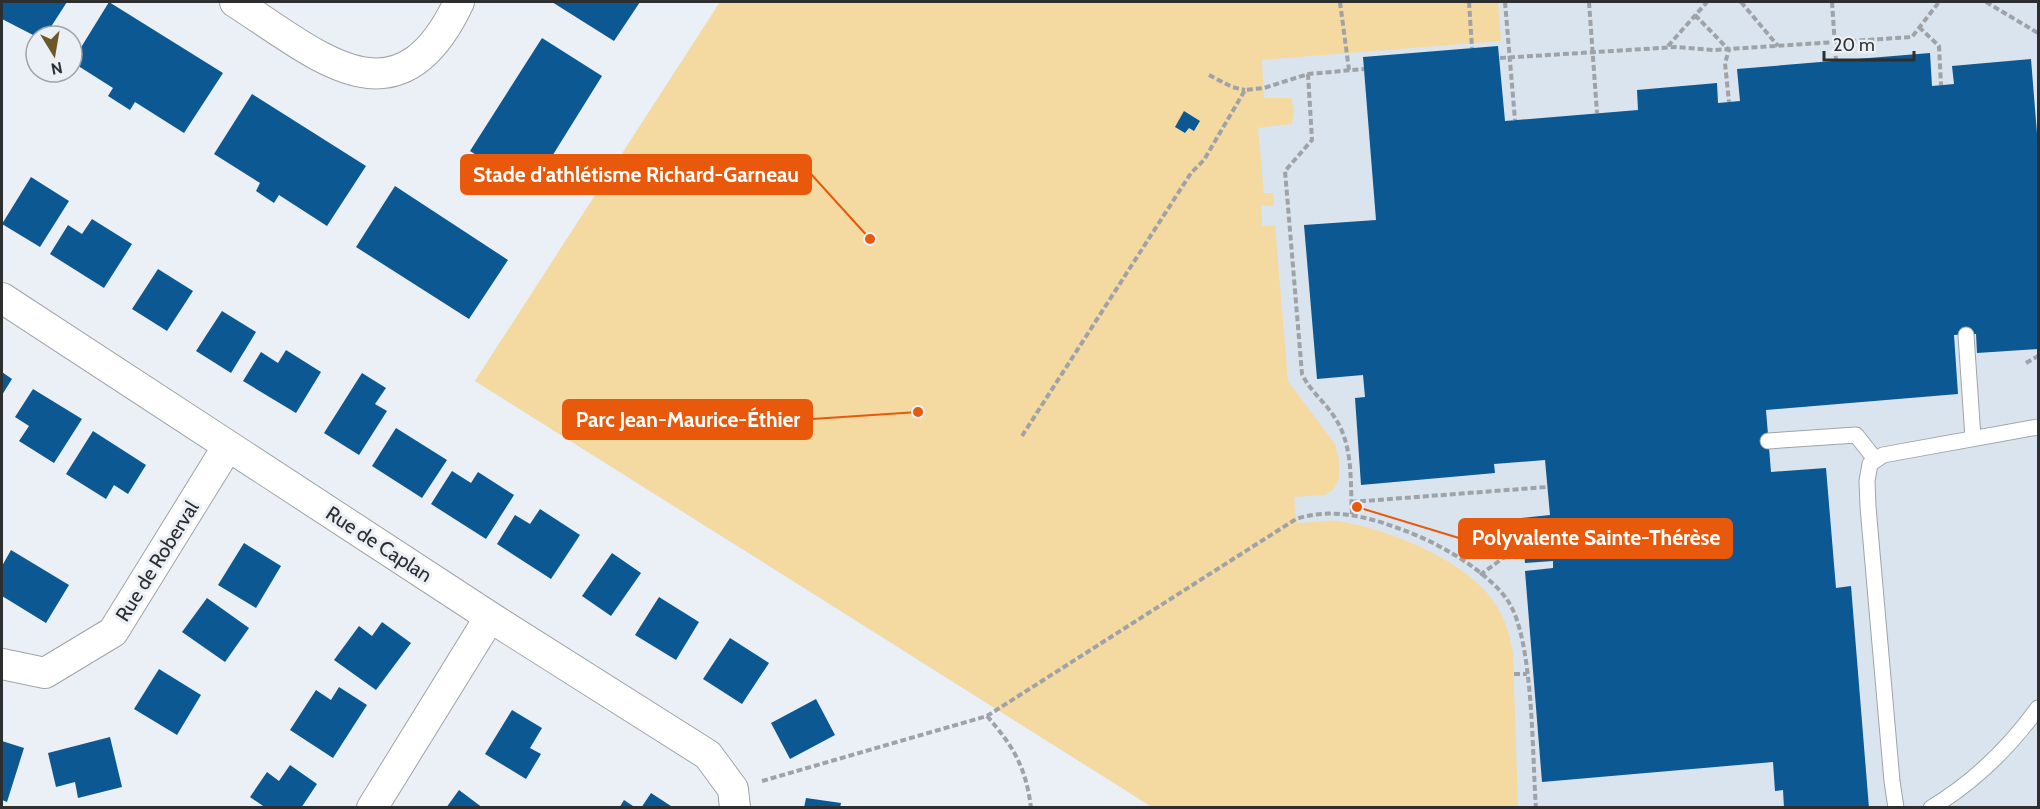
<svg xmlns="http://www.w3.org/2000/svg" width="2040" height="809" font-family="Cabin,sans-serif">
  <rect width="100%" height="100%" fill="#ebf0f6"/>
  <!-- built -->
  <path fill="#d9e4ef" d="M720 2H2038V807H1152L475 381Z"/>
  <!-- green -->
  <path fill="#f4daa1" d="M720 2H1498L1501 41 1262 60 1264 98H1291L1294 110 1292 124 1258 128 1264 193H1273L1274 205 1261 206 1262 226 1275 225 1288 381 1335 444 1339 459V478L1334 489 1325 495 1294 497 1297 523C1310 523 1325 519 1338 521 1388 529 1474 562 1499 610 1507 624 1510 638 1513 653L1518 807H1152L475 381Z"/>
  <!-- building -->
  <path fill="#0b5892" d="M2 2H67L45 36H35L2 19Z
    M109 2 223 73 184 133 135 102 130 110 108 96 113 88 72 62Z
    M552 2H640L614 41Z
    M542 38 602 76 531 190 470 151Z
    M1498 46 1505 121 1638 110 1637 90 1717 83 1718 103 1740 101 1737 69 1930 53 1932 86 1954 84 1952 66 2031 59 2038 146V349L1977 353 1976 334 1954 335 1958 394 1766 410 1771 472 1826 468 1836 588 1851 586 1869 808H1784L1783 790 1775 791 1773 762 1542 782 1525 571 1553 568V561L1525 563 1521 518 1550 515 1545 460 1494 464 1495 473 1361 485 1355 398 1365 397 1363 375 1317 379 1304 225 1376 220 1363 57Z
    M252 94 366 166 327 226 279 195 274 203 256 191 260 183 214 154Z
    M1184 111 1200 121 1194 131 1189 128 1185 133 1175 127Z
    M31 177 69 201 40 247 2 224Z
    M395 186 508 260 469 319 356 247Z
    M92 219 132 244 104 288 50 254 68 225 82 234Z
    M158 269 193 291 167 331 132 309Z
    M222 311 256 332 231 373 196 351Z
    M286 350 321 372 296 413 243 381 261 352 278 363Z
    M2 372 12 379 2 395Z
    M362 373 386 388 375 404 387 411 359 455 324 433Z
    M33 389 82 419 54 463 19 441 29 426 15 417Z
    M396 428 447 460 422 498 372 466Z
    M93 431 146 465 128 494 114 485 106 499 66 474Z
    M452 471 471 483 478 472 514 495 486 539 431 504Z
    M540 509 580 535 551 579 497 544 515 515 530 524Z
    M244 543 281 566 256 608 218 585Z
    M11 550 69 585 46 623 2 596V566Z
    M612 553 641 573 611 616 582 596Z
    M659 597 699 622 676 660 635 635Z
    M207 598 249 628 225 662 182 632Z
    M382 622 411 643 376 690 334 660 359 626 372 636Z
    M730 638 769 663 742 704 703 679Z
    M159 669 201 695 177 735 134 709Z
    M339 687 367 705 333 758 290 730 316 690 331 700Z
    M816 699 835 735 790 759 771 723Z
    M512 710 542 728 530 748 541 754 526 779 485 754Z
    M110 737 122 787 78 798 75 782 56 787 48 753Z
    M2 741 24 748 7 802 2 800Z
    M290 765 317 784 301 808H266L250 797 267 772 279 781Z
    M459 790 483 808H446Z
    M651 793 674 808H641Z
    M806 798 841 803 840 808H804Z
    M624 800 636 808H619Z"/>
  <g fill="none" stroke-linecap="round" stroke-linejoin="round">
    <!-- service casing -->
    <g stroke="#9fa4a9" stroke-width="17">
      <path id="service" d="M1966 335 1973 438
        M1768 441 1856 435 1875 459
        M1896 808 1892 781 1868 507 1867 481 1870 464 1883 455 2038 427
        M1931 808C1974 782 2009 748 2038 708"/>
    </g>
    <!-- minor casing -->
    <g stroke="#9fa4a9" stroke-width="32">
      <path id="minor" d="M235 2C318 55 398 132 459 2
        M2 298 490 617 708 755 733 789 735 808
        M2 664 45 673 113 632 228 446
        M372 808 490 617"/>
    </g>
    <!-- path -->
    <path stroke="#9fa2a7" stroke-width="4" stroke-dasharray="6 3" stroke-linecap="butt" d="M1340 2 1349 70
      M1469 2 1472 48
      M1505 2 1515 120
      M1589 2 1597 113
      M1741 2 1778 46
      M1832 2 1836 61
      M1986 2 2038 33
      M1695 15 1729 50 1725 63 1729 102
      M1919 27 1939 46 1941 85
      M1668 46 1707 2
      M1500 58 1676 47 1714 50 1912 37 1939 2
      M1308 74 1312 140 1285 171 1302 374C1310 391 1323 400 1333 415 1354 444 1350 481 1352 515
      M1209 75 1232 87 1245 90
      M2026 363 2038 356
      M1022 436 1191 173 1204 160 1245 90 1264 88 1308 74 1364 69
      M1351 502 1547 487
      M1480 575 1503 558 1524 552
      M2037 575H2038
      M1514 674H1527
      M987 716C1013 746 1026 767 1031 808
      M762 781 987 716 1296 519C1332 507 1369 517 1403 530 1437 542 1488 571 1508 601 1534 640 1532 757 1536 808"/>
    <!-- service -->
    <use href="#service" stroke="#fff" stroke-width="15"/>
    <!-- minor -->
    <use href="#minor" stroke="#fff" stroke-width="30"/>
  </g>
  <g text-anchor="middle" stroke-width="6" stroke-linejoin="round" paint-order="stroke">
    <!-- street labels -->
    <g font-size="20" fill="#2d2e30" stroke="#ebf0f6">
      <text transform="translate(379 544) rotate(33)" y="7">Rue de Caplan</text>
      <text transform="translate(157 561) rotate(-58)" y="7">Rue de Roberval</text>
    </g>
  </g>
  <!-- callouts -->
  <path fill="none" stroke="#e8590c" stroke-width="2" d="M870 239L811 174M918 412L812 419M1357 507L1459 538"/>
  <g fill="#e8590c" stroke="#ebf0f6" stroke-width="2">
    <circle cx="870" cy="239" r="6"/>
    <circle cx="918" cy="412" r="6"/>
    <circle cx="1357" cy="507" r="6"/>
  </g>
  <g fill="#e8590c" stroke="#e8590c" stroke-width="2">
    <rect x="461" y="155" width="350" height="39" rx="6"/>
    <rect x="563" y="400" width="249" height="39" rx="6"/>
    <rect x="1459" y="519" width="273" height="39" rx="6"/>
  </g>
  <g font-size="21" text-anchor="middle" font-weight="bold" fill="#fff">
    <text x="636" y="182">Stade d'athlétisme Richard-Garneau</text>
    <text x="688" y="427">Parc Jean-Maurice-Éthier</text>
    <text x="1596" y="545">Polyvalente Sainte-Thérèse</text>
  </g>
  <!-- border -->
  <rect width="2040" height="809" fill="none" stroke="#2d2e30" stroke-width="6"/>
  <!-- north arrow -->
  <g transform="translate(54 54) rotate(169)"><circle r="28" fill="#ebf0f6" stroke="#9fa2a7" stroke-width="1.5"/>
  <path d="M0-4.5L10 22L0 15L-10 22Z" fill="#6d5827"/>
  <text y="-9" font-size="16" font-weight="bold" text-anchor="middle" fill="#2d2e30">N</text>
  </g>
  <!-- scale -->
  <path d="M1824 51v9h90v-9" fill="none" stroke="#2d2e30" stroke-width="3"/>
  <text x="1833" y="51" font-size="18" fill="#2d2e30" stroke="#ebf0f6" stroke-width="4.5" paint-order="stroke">20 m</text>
</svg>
